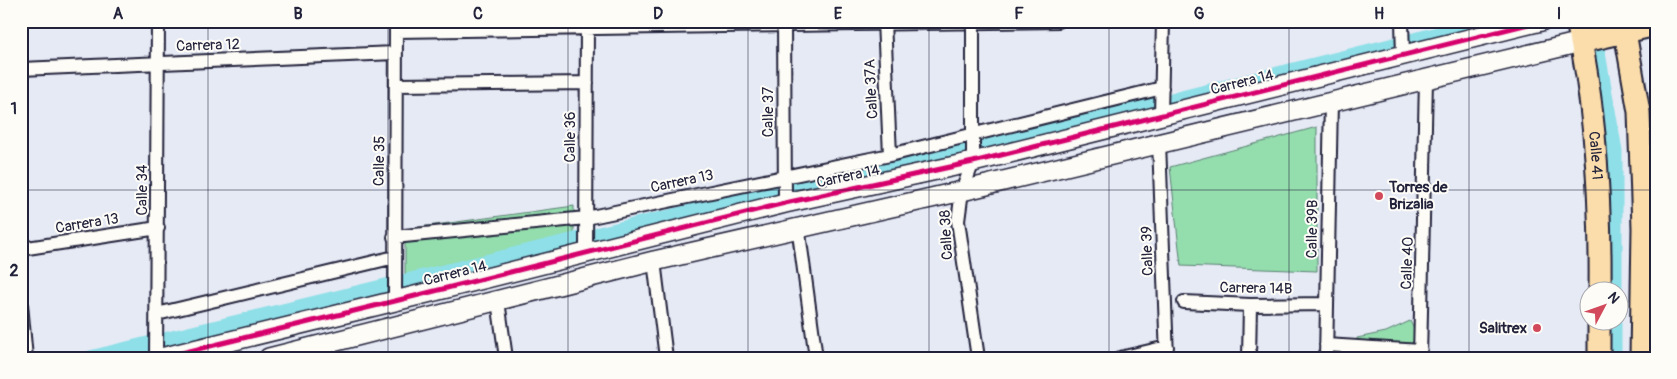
<svg xmlns="http://www.w3.org/2000/svg" width="1677" height="379" font-family="Pangolin,sans-serif">
  <rect width="100%" height="100%" fill="#e6eaf5"/>
  <filter id="ink" filterUnits="userSpaceOnUse"><feTurbulence type="fractalNoise" baseFrequency=".02" numOctaves="2"/><feDisplacementMap in="SourceGraphic" scale="10" xChannelSelector="R" yChannelSelector="G"/><feConvolveMatrix kernelMatrix="1 2 1 2 8 2 1 2 1" color-interpolation-filters="sRGB"/></filter>
  <g filter="url(#ink)">
    <!-- green -->
    <path fill="#94ddad" stroke="#5b8074" d="M1317 127V271L1181 266 1170 167Z
      M574 206V246L405 287V229Z
      M1410 321 1419 339 1416 358H1390V349L1358 347 1357 338 1386 332Z"/>
    <g fill="none" stroke-linecap="round" stroke-linejoin="round">
      <!-- canal -->
      <path stroke="#8edfe7" stroke-width="15" d="M1597 47 1615 151V292
        M90 358 801 185 986 147 1490 21
        M1614 358V322"/>
      <!-- street casing -->
      <g stroke="#22223b" stroke-width="16">
        <path id="street" d="M784 21 785 203
          M884 21 890 155
          M973 21V162L962 191 958 221 978 358
          M1402 21 1403 56
          M396 31 1059 21
          M21 69 395 53
          M396 85 587 83
          M1161 115 1163 21
          M1159 142 1167 358
          M798 226 816 358
          M394 237 586 218 890 155 1162 88
          M21 249 158 228
          M586 253 587 21
          M654 261 666 358
          M395 301 396 21
          M498 301 506 358
          M1184 302 1250 305 1327 304
          M21 304 26 358
          M157 314 395 257
          M323 345 324 358
          M1326 345 1421 351
          M156 358 158 21
          M1120 358 1167 347
          M1249 358 1250 305
          M1326 358 1331 101
          M1420 358 1426 79"/>
      </g>
      <!-- secondary casing -->
      <g stroke="#22223b" stroke-width="22">
        <path id="secondary" d="M161 358 395 301 785 203 973 162 1541 21
          M269 358 654 261 962 191 1581 42"/>
      </g>
      <!-- primary casing -->
      <g stroke="#22223b" stroke-width="25">
        <g id="primary">
          <path id="s1" d="M1577 21C1596 110 1601 200 1600 292"/>
          <path d="M1620 21 1625 32 1639 112 1643 228 1641 358"/>
          <path d="M1581 42 1656 25"/>
          <path d="M1599 358V322"/>
        </g>
      </g>
      <!-- street -->
      <use href="#street" stroke="#fdfcf7" stroke-width="12"/>
      <!-- secondary -->
      <use href="#secondary" stroke="#fdfcf7" stroke-width="19"/>
      <!-- primary -->
      <use href="#primary" stroke="#fbddab" stroke-width="21"/>
      <!-- cycleway casing -->
      <g stroke="#fdfcf7" stroke-width="8">
        <path id="cycleway" d="M161 358 395 301 785 203 973 162 1541 21"/>
      </g>
      <!-- cycleway -->
      <use href="#cycleway" stroke="#d6006c" stroke-width="5"/>
    </g>
  </g>
  <!-- grid -->
  <path fill="none" stroke="#22223b" stroke-width="1" stroke-opacity="0.55" d="M208 21V358M388 21V358M568 21V358M748 21V358M929 21V358M1109 21V358M1289 21V358M1469 21V358M21 190H1656"/>
  <!-- markers -->
  <g fill="#d1495b" stroke="#fdfcf7" stroke-width="2">
    <circle cx="1379" cy="196" r="5"/>
    <circle cx="1537" cy="328" r="5"/>
  </g>
  <g text-anchor="middle" stroke-width="4" stroke-linejoin="round" paint-order="stroke">
    <!-- street labels -->
    <g font-size="15" fill="#22223b" stroke="#fdfcf7">
      <text transform="translate(208 45) rotate(-2)" y="5">Carrera 12</text>
      <text transform="translate(1242 82) rotate(-14)" y="5">Carrera 14</text>
      <text transform="translate(871 89) rotate(-93)" y="5">Calle 37A</text>
      <text transform="translate(768 112) rotate(-90)" y="5">Calle 37</text>
      <text transform="translate(570 137) rotate(-90)" y="5">Calle 36</text>
      <text dy="5" stroke="none"><textPath href="#s1" startOffset="136">Calle 41</textPath></text>
      <text transform="translate(379 161) rotate(-89)" y="5">Calle 35</text>
      <text transform="translate(848 176) rotate(-12)" y="5">Carrera 14</text>
      <text transform="translate(682 181) rotate(-12)" y="5">Carrera 13</text>
      <text transform="translate(142 190) rotate(-90)" y="5">Calle 34</text>
      <text transform="translate(87 223) rotate(-9)" y="5">Carrera 13</text>
      <text transform="translate(1312 229) rotate(-89)" y="5">Calle 39B</text>
      <text transform="translate(946 235) rotate(-93)" y="5">Calle 38</text>
      <text transform="translate(1147 251) rotate(-92)" y="5">Calle 39</text>
      <text transform="translate(1407 263) rotate(-88)" y="5">Calle 40</text>
      <text transform="translate(455 273) rotate(-14)" y="5">Carrera 14</text>
      <text transform="translate(1256 288) rotate(1)" y="5">Carrera 14B</text>
    </g>
    <!-- poi labels -->
    <g font-size="15" font-weight="bold" fill="#22223b" stroke="#fdfcf7" text-anchor="start">
      <text x="1389" y="192">Torres de<tspan x="1389" dy="17">Brizalia</tspan></text>
      <text x="1527" y="333" text-anchor="end">Salitrex</text>
    </g>
  </g>
  <!-- margin -->
  <rect width="1677" height="379" fill="none" stroke="#fdfcf7" stroke-width="55"/>
  <!-- north arrow -->
  <g transform="translate(1604 306) rotate(49)"><circle r="24" fill="#fdfcf7" stroke="#a5a5ac"/>
  <path d="M0-4L9 19L0 12L-9 19Z" fill="#d1495b"/>
  <text y="-8" font-size="14" font-weight="bold" text-anchor="middle" fill="#22223b">N</text>
  </g>
  <rect x="28" y="28" width="1622" height="324" fill="none" stroke="#22223b" stroke-width="2"/>
  <g font-size="16" text-anchor="middle" font-weight="bold" fill="#22223b">
    <text x="118" y="19">A</text>
    <text x="298" y="19">B</text>
    <text x="478" y="19">C</text>
    <text x="658" y="19">D</text>
    <text x="838" y="19">E</text>
    <text x="1019" y="19">F</text>
    <text x="1199" y="19">G</text>
    <text x="1379" y="19">H</text>
    <text x="1559" y="19">I</text>
    <text x="14" y="114">1</text>
    <text x="14" y="276">2</text>
  </g>
</svg>
